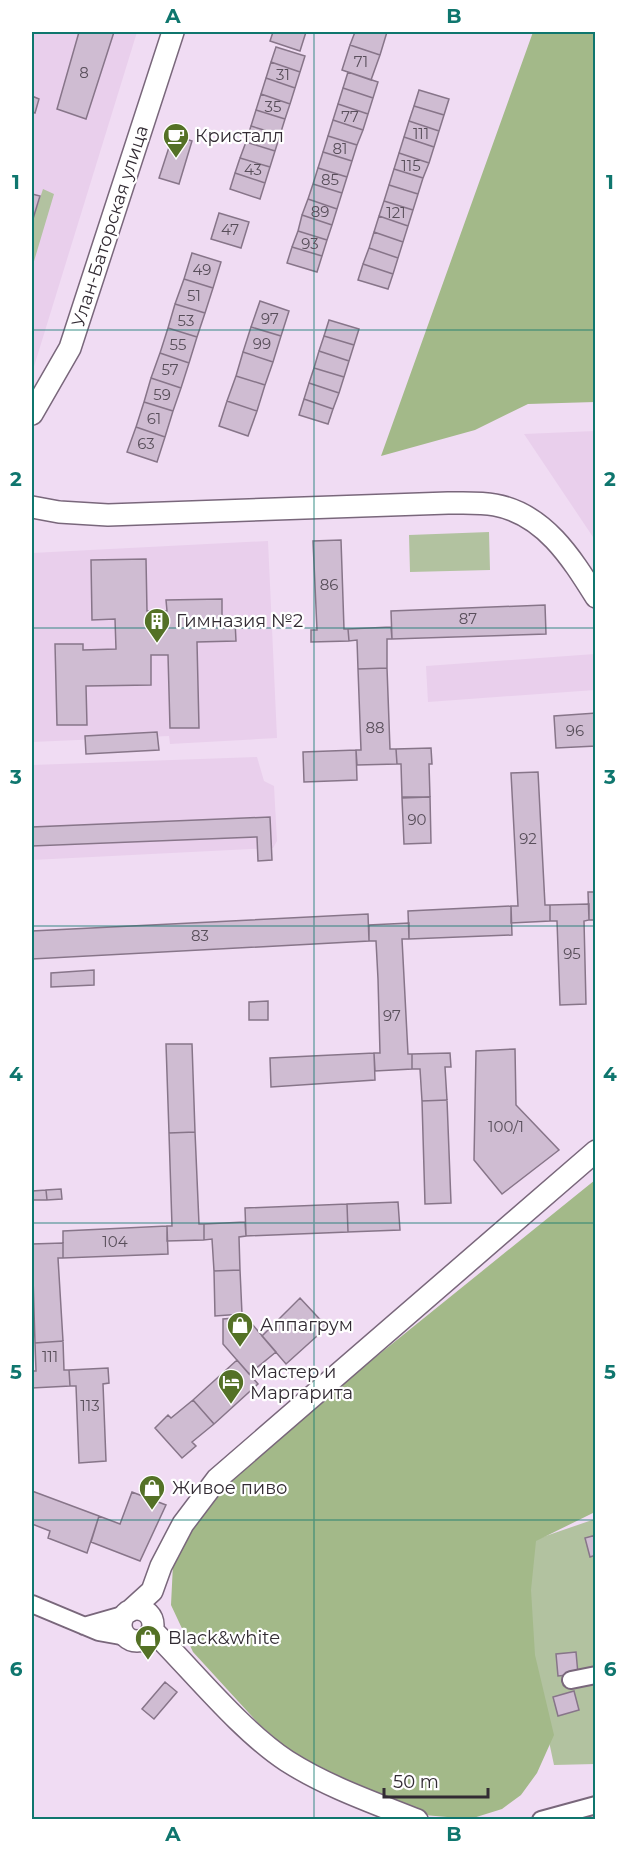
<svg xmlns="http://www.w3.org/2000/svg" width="627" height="1851" font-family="Montserrat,sans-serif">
  <rect width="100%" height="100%" fill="#f0dcf3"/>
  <!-- built -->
  <path fill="#e9cfec" d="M32 32H137L32 373Z
    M595 431H596L595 540 524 434Z
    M268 541 277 738 170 744 169 736 32 742V553Z
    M595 654V690L428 702 426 666Z
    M257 757 264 781 274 786 277 841 273 848 32 860V765Z"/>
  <!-- green -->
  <path fill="#b2c2a0" d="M43 189 54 194 32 268V222Z
    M489 532 490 570 410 572 409 535Z
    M595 1519V1764L554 1765 508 1549Z"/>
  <!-- forest -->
  <path fill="#a3b989" d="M533 32H595V402L528 404 475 430 381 456Z
    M595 1180V1512L536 1541 531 1590 535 1655 554 1735 537 1773 521 1795 502 1809 470 1819 401 1813 315 1773 259 1724 193 1652 171 1605 173 1564 204 1504 320 1402Z"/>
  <!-- building -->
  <path fill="#cfbcd2" stroke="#877589" stroke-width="1.5" d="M79 32H114L86 119 57 109Z
    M273 32H306L300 51 270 41Z
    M355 32H387L380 55 350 45Z
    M350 45 380 55 371 80 342 70Z
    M276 47 305 56 300 72 271 62Z
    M271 62 300 72 295 88 266 78Z
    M348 72 378 82 373 98 343 88Z
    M266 78 295 88 290 104 261 94Z
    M343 88 373 98 368 114 338 104Z
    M419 90 449 99 444 115 414 106Z
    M261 94 290 104 285 119 256 110Z
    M32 96 39 99 35 113 32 112Z
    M338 104 368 114 363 130 333 120Z
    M414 106 444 115 439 131 409 121Z
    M256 110 285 119 280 135 251 126Z
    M333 120 363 130 357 145 328 136Z
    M409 121 439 131 434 147 404 137Z
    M251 126 280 135 275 151 246 142Z
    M173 135 192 141 179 184 159 178Z
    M328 136 357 145 352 161 323 152Z
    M404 137 434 147 429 163 399 153Z
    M246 142 275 151 270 167 240 158Z
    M323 152 352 161 347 177 318 168Z
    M399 153 429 163 423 178 394 169Z
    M240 158 270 167 265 183 235 173Z
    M318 168 347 177 342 193 313 184Z
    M394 169 423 178 418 194 389 185Z
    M235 173 265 183 260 199 230 189Z
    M313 184 342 193 337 209 308 199Z
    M389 185 418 194 413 210 384 201Z
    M32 194 40 196 32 222Z
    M308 199 337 209 332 225 302 215Z
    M384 201 413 210 408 226 379 216Z
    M219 213 249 222 241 248 211 239Z
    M302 215 332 225 327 240 298 231Z
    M379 216 408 226 403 242 374 232Z
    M298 231 327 240 322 256 292 247Z
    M374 232 403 242 398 258 369 248Z
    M292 247 322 256 317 272 287 263Z
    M369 248 398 258 393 274 363 264Z
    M192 253 221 262 213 288 184 279Z
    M363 264 393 274 388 289 358 280Z
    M184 279 213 288 205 313 175 304Z
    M260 301 289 311 281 336 251 327Z
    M175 304 205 313 197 337 168 328Z
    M329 320 359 329 354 345 324 336Z
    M251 327 281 336 273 362 243 352Z
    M168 328 197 337 189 363 160 353Z
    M324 336 354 345 349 361 319 351Z
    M319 351 349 361 344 377 314 368Z
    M243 352 273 362 265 385 236 376Z
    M160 353 189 363 181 388 151 378Z
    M314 368 344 377 339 393 309 383Z
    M236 376 265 385 257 411 227 401Z
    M151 378 181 388 173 411 144 402Z
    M309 383 339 393 333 409 304 399Z
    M304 399 333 409 328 424 299 415Z
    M227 401 257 411 248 436 219 426Z
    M144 402 173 411 165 437 136 427Z
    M136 427 165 437 157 462 127 452Z
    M341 540 344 629H348L349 641 311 642V630H317L313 541Z
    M146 559 147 611H167L166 600 222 599V621H235L236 641 197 642 199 728H170L168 655H151V685L86 686 87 725H57L55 644H83V650L116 649 115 619 92 620 91 560Z
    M545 605 546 634 392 639 391 611Z
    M391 627 392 639H387V668L358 669 357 640 349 641 348 629Z
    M387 668 390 749H396L397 764 357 765 356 750H361L358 669Z
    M596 713V746L556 748 554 716Z
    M157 732 159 750 86 754 85 736Z
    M431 748 432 764H429L430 797H402L401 764H397L396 749Z
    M356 750 357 780 304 782 303 752Z
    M538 772 545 905H550V921L511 923V906H518L511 773Z
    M430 797 431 843 404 844 402 798Z
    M270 817 272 860 258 861 257 837 32 846V827Z
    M588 892H596V920H589Z
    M589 904V920L584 921 586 1004 560 1005 557 921H550V905Z
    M511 906 512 935 409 939 408 911Z
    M368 914 369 941 32 959V931Z
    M409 923V939H402L408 1054H412V1069L375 1071 374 1053H380L378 979 376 941H369V925Z
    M94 970V985L51 987V973Z
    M268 1001V1020H249V1002Z
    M166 1044H192L195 1132 169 1133Z
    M515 1049 516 1105 559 1150 502 1194 474 1160 476 1051Z
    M374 1053 375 1080 271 1087 270 1058Z
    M450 1053 451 1067H445L447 1100 422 1101 420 1069H412V1054Z
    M447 1100 451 1203 425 1204 422 1101Z
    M195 1132 199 1224H204V1240L167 1241V1226H172L169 1133Z
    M61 1189 62 1199 47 1200 46 1190Z
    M46 1190 47 1200H32V1191Z
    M398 1202 400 1230 348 1232 347 1204Z
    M347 1204 348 1232 246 1236 245 1208Z
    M245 1222 246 1236 239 1237 240 1270 214 1271 212 1239 204 1240V1224Z
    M167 1226 168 1254 63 1258V1231Z
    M63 1243V1258H58L63 1341 35 1343 32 1244Z
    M240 1270 242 1314 215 1316 214 1271Z
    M300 1298 327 1327 286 1364 262 1336Z
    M246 1317 276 1352 249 1374 223 1344V1319Z
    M63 1341 64 1370H69L70 1386 32 1388V1371H36L35 1343Z
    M237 1360 258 1384 214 1424 193 1400Z
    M108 1368 109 1383 103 1384 106 1461 79 1463 76 1386H70L69 1370Z
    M193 1400 214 1424 192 1442 196 1446 182 1458 155 1428 168 1415 171 1418Z
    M32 1491 99 1516 87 1553 48 1538 50 1531 32 1524Z
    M132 1492 166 1505 140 1561 91 1542 99 1516 120 1524Z
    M596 1535V1555L590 1557 585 1538Z
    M576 1652 578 1674 558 1676 556 1654Z
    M165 1682 177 1692 154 1719 142 1709Z
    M574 1691 579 1710 558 1716 553 1697Z"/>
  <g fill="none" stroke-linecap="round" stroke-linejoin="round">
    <!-- minor casing -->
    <g stroke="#79677b" stroke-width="20">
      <path id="minor" d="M32 1604 99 1632 127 1637
        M84 1626 126 1614
        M571 1680 596 1675
        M541 1820 596 1805"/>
    </g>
    <!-- tertiary casing -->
    <g stroke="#79677b" stroke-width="24">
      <path id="tertiary" d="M32 414 70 348 173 32
        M32 507 59 512 108 515 448 503C463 503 480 502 495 505 544 514 571 557 596 597
        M121 1625a16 16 0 1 1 32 0a16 16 0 1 1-32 0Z
        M130 1611 152 1591 161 1566 183 1524 217 1479 596 1151
        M152 1630C192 1670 241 1731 287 1761 328 1787 372 1802 417 1820"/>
    </g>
    <!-- minor -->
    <use href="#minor" stroke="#fff" stroke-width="16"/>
    <!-- tertiary -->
    <use href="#tertiary" stroke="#fff" stroke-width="21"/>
  </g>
  <!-- grid -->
  <path fill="none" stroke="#0f766e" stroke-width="1.5" stroke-opacity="0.55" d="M314 32V1820M32 330H596M32 628H596M32 926H596M32 1223H596M32 1520H596"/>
  <!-- icons -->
  <defs>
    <g id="cafe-pin" transform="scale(1.35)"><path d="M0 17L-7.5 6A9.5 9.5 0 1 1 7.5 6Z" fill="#547126" stroke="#fff"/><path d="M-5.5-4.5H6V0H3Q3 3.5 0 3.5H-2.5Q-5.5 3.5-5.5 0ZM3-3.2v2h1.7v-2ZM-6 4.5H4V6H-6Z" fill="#fff"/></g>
    <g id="building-pin" transform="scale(1.35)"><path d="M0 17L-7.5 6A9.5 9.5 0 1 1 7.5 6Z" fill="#547126" stroke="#fff"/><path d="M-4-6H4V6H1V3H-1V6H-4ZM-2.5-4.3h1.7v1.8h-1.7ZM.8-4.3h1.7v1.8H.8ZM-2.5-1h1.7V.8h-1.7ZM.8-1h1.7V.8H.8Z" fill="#fff"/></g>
    <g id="shop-pin" transform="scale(1.35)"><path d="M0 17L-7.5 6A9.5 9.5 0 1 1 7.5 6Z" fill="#547126" stroke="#fff"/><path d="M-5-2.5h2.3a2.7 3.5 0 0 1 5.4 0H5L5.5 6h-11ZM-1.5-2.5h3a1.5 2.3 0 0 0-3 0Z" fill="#fff"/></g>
    <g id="hotel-pin" transform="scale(1.35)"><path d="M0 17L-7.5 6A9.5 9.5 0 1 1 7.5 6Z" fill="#547126" stroke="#fff"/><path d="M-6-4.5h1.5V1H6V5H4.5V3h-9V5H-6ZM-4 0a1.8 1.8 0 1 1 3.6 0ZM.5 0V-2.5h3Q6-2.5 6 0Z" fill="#fff"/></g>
  </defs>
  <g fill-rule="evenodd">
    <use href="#cafe-pin" x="176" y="136"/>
    <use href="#building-pin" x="157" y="621"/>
    <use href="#shop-pin" x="240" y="1325"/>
    <use href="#hotel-pin" x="231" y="1382"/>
    <use href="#shop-pin" x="152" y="1488"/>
    <use href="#shop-pin" x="148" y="1638"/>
  </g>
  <g text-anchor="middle" stroke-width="4.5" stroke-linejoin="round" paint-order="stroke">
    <!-- number labels -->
    <g font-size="15" fill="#594f5b">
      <text x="361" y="67">71</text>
      <text x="84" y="78">8</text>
      <text x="283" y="80">31</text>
      <text x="273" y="112">35</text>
      <text x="350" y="122">77</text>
      <text x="421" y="139">111</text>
      <text x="340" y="154">81</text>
      <text x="411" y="171">115</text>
      <text x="253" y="175">43</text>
      <text x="330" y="185">85</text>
      <text x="320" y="217">89</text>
      <text x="396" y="218">121</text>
      <text x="230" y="235">47</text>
      <text x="310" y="249">93</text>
      <text x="202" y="275">49</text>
      <text x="194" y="301">51</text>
      <text x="270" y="324">97</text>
      <text x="186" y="326">53</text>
      <text x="262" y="349">99</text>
      <text x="178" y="350">55</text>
      <text x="170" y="375">57</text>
      <text x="162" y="400">59</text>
      <text x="154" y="424">61</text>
      <text x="146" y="449">63</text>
      <text x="329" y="590">86</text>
      <text x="468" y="624">87</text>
      <text x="375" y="733">88</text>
      <text x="575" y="736">96</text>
      <text x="417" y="825">90</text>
      <text x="528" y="844">92</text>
      <text x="200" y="941">83</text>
      <text x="572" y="959">95</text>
      <text x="392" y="1021">97</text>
      <text x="506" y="1132">100/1</text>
      <text x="115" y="1247">104</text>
      <text x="50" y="1362">111</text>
      <text x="90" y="1411">113</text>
    </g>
    <!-- poi labels -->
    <g font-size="18" fill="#322b33" stroke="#fff" text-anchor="start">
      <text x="195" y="142">Кристалл</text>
      <text x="176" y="627">Гимназия №2</text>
      <text x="260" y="1331">Аппагрум</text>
      <text x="250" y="1378">Мастер и<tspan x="250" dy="21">Маргарита</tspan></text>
      <text x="172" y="1494">Живое пиво</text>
      <text x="168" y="1644">Black&amp;white</text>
    </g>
    <!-- street labels -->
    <g font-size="18" fill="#322b33" stroke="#fff">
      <text transform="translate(110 226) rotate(-72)" y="6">Улан-Баторская улица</text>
    </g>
  </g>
  <!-- border -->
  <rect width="627" height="1851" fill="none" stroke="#ffffff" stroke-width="66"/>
  <!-- scale -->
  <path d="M384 1788v9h104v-9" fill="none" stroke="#322b33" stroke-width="3"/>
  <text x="393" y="1788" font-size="18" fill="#322b33" stroke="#ffffff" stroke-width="4.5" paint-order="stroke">50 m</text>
  <rect x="33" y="33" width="561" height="1785" fill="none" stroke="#0f766e" stroke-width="2"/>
  <g font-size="20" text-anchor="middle" font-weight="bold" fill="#0f766e">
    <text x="173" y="23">A</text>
    <text x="454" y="23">B</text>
    <text x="16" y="189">1</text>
    <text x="610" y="189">1</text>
    <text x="16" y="486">2</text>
    <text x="610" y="486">2</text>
    <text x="16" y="784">3</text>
    <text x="610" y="784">3</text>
    <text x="16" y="1081">4</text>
    <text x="610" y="1081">4</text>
    <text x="16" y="1379">5</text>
    <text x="610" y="1379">5</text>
    <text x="16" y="1676">6</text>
    <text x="610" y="1676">6</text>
    <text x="173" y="1841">A</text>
    <text x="454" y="1841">B</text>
  </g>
</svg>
